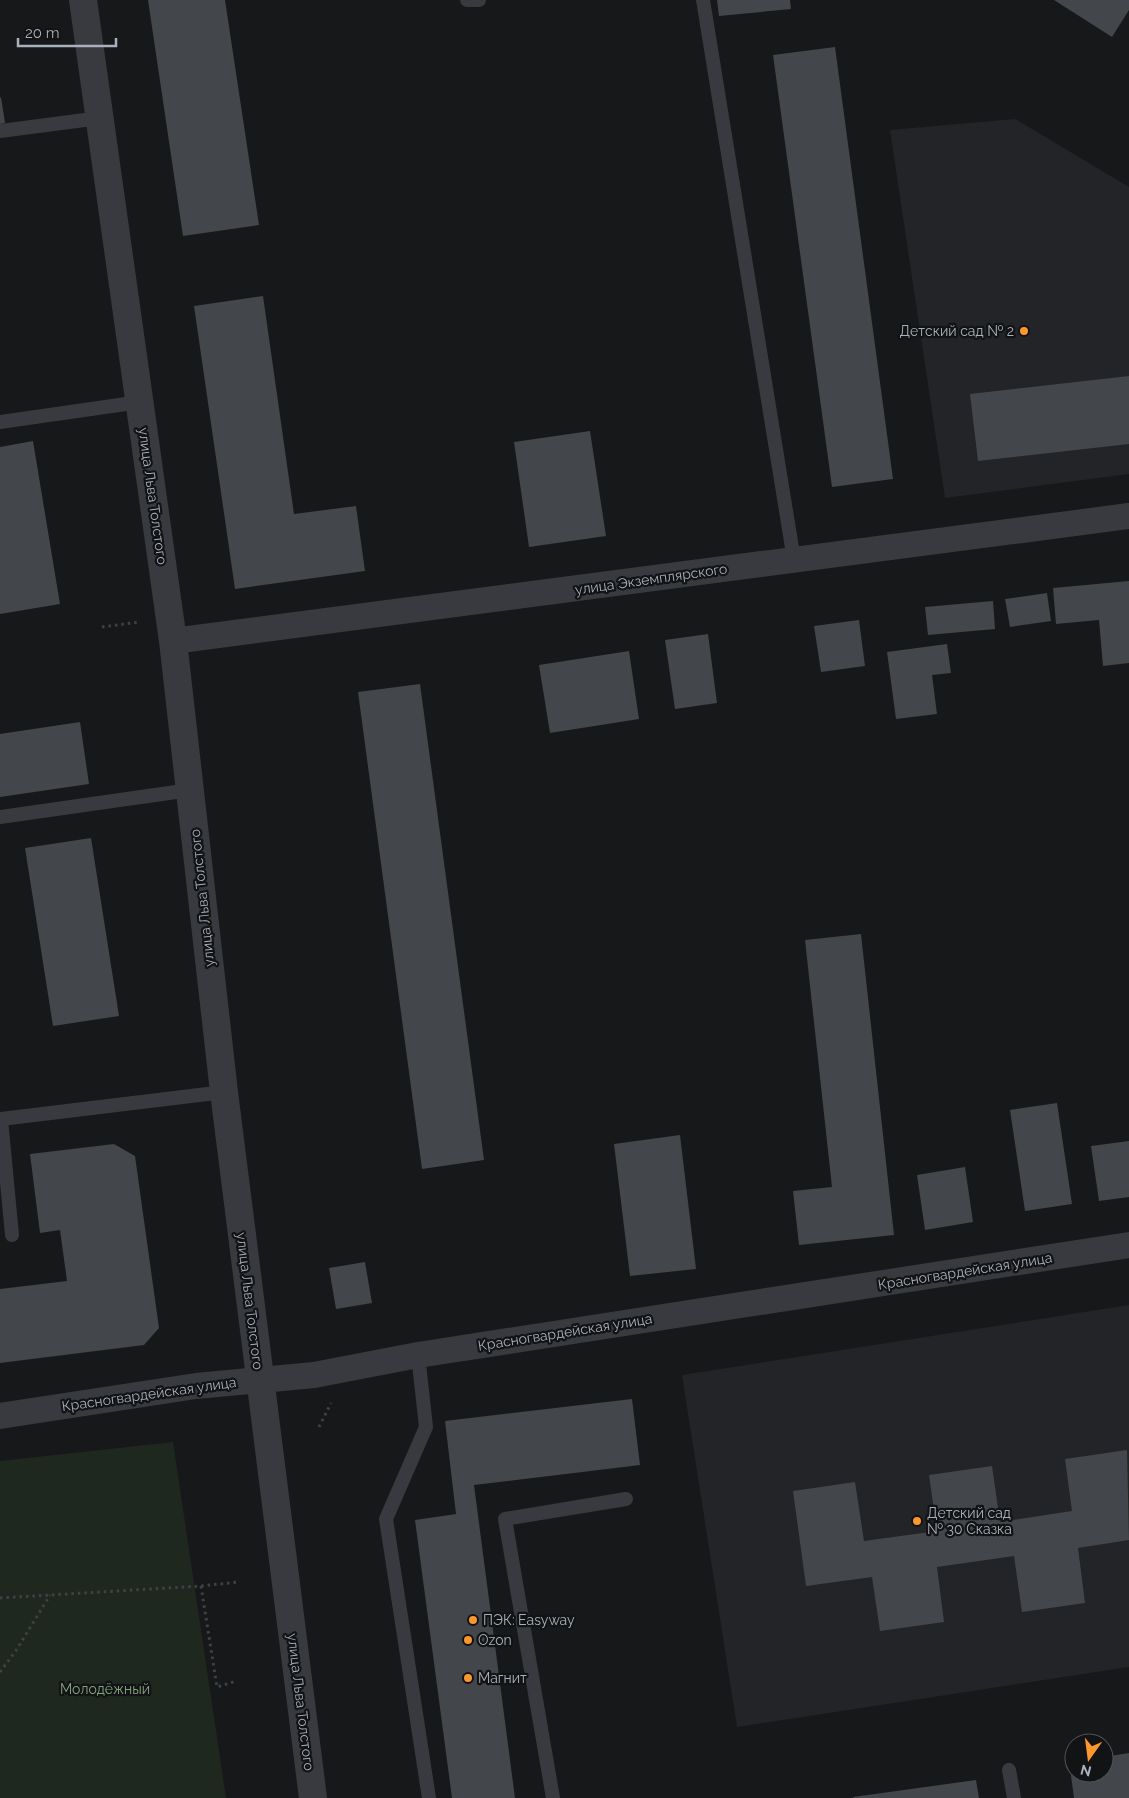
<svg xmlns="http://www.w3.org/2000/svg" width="1129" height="1798" font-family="Raleway,sans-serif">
  <rect width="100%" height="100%" fill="#17181a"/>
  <!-- built -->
  <path fill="#232427" d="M1015 119 1129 187V474L945 498 890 130Z
    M1129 1305V1667L737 1727 682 1375Z"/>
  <!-- green -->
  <path fill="#1f281f" d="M173 1442 226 1798H0V1461Z"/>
  <!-- building -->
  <path fill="#43464a" d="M148 0H225L259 225 183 236Z
    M717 0H790L791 9 719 16Z
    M1054 0H1129V10L1112 37Z
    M835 47 893 479 832 487 773 55Z
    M1 97 5 123 0 124V98Z
    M263 296 294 514 356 506 365 571 235 589 194 306Z
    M1129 376V444L978 461 970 394Z
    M590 431 606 536 529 547 514 442Z
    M33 441 60 604 0 614V447Z
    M1129 581V663L1103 666 1099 620 1056 624 1053 588Z
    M1047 593 1051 621 1010 627 1005 599Z
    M993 601 995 629 928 635 925 607Z
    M859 620 865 666 821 672 814 626Z
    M708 634 717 703 675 709 665 640Z
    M947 644 951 673 932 675 937 714 896 719 887 652Z
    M629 651 639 719 550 733 539 665Z
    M420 684 484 1160 422 1169 358 692Z
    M80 722 89 784 0 797V734Z
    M91 838 119 1016 53 1026 25 848Z
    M861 934 894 1235 799 1245 793 1191 832 1187 805 940Z
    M1057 1103 1072 1204 1025 1211 1010 1110Z
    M680 1135 696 1269 630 1276 614 1144Z
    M1129 1141V1197L1099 1201 1091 1146Z
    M114 1144 135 1156 159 1328 144 1345 0 1363V1289L67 1281 60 1230 40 1233 30 1154Z
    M965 1167 973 1222 925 1230 917 1175Z
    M365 1262 372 1303 336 1309 329 1268Z
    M632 1399 640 1465 474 1485 515 1798H452L415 1520 456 1514 445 1421Z
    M1127 1450 1129 1540 1078 1548 1085 1603 1022 1612 1014 1556 937 1567 944 1622 880 1631 872 1577 806 1586 793 1491 855 1482 864 1541 937 1531 929 1475 992 1466 1000 1522 1072 1511 1065 1459Z
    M1129 1753V1798H1074L1069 1761H1074V1773H1104V1757Z
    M976 1780 979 1798H853V1797Z"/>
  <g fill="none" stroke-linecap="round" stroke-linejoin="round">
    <!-- path -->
    <path stroke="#3e4246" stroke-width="3" stroke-dasharray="2.5 4" stroke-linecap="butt" d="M102 627 139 622
      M319 1427 331 1403
      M201 1586 217 1687 236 1681
      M0 1598 201 1586 238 1582
      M0 1672 17 1649 50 1595"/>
    <!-- service -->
    <path stroke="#383a3f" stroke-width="14" d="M467 0H479
      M703 0 794 560
      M0 131 100 118
      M0 422 140 402
      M0 817 190 790
      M12 1235 1 1119 224 1092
      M418 1355 426 1427 386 1519 429 1798
      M1009 1770 1014 1798
      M553 1798 505 1519 626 1499"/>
    <!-- minor -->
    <path stroke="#383a3f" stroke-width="26" d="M173 641 1129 516
      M0 1416 196 1386 314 1375 418 1355 1129 1245"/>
    <!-- tertiary -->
    <path stroke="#383a3f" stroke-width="28" d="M83 0 173 641 224 1092 313 1798"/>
  </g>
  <!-- markers -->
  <g fill="#fb972e" stroke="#121315" stroke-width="2">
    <circle cx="1024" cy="331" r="5"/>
    <circle cx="917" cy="1521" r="5"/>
    <circle cx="473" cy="1620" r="5"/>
    <circle cx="468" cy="1640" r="5"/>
    <circle cx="468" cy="1678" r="5"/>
  </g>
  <g text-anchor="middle" stroke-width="4.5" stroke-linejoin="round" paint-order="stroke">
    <!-- poi labels -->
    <g font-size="14" fill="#a9b1ba" stroke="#121315" text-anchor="start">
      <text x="1014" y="336" text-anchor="end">Детский сад № 2</text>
      <text x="927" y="1518">Детский сад<tspan x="927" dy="16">№ 30 Сказка</tspan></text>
      <text x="483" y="1625">ПЭК: Easyway</text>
      <text x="478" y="1645">Ozon</text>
      <text x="478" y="1683">Магнит</text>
    </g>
    <!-- street labels -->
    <g font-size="14" fill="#a9b1ba" stroke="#121315">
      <text transform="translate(153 496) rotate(82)" y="5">улица Льва Толстого</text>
      <text transform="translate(651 579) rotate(-8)" y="5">улица Экземплярского</text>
      <text transform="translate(202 898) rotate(-96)" y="5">улица Льва Толстого</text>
      <text transform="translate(965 1271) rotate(-9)" y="5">Красногвардейская улица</text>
      <text transform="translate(250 1301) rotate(83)" y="5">улица Льва Толстого</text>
      <text transform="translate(565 1332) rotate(-9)" y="5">Красногвардейская улица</text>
      <text transform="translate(149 1394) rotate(-8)" y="5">Красногвардейская улица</text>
      <text transform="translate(301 1702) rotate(83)" y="5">улица Льва Толстого</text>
    </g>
    <!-- park labels -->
    <g font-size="14" fill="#83a67f" stroke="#121315">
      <text x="105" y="1694">Молодёжный</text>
    </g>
  </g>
  <!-- north arrow -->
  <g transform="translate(1089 1758) rotate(194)"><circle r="24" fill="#121315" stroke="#4e5257"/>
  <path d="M0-4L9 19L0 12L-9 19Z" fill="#fb972e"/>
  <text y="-8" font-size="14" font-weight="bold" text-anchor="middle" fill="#a9b1ba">N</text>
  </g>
  <!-- scale -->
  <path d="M18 38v8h98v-8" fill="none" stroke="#a9b1ba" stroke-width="2.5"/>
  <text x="25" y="38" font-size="15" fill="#a9b1ba" stroke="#121315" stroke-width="4" paint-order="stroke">20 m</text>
</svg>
